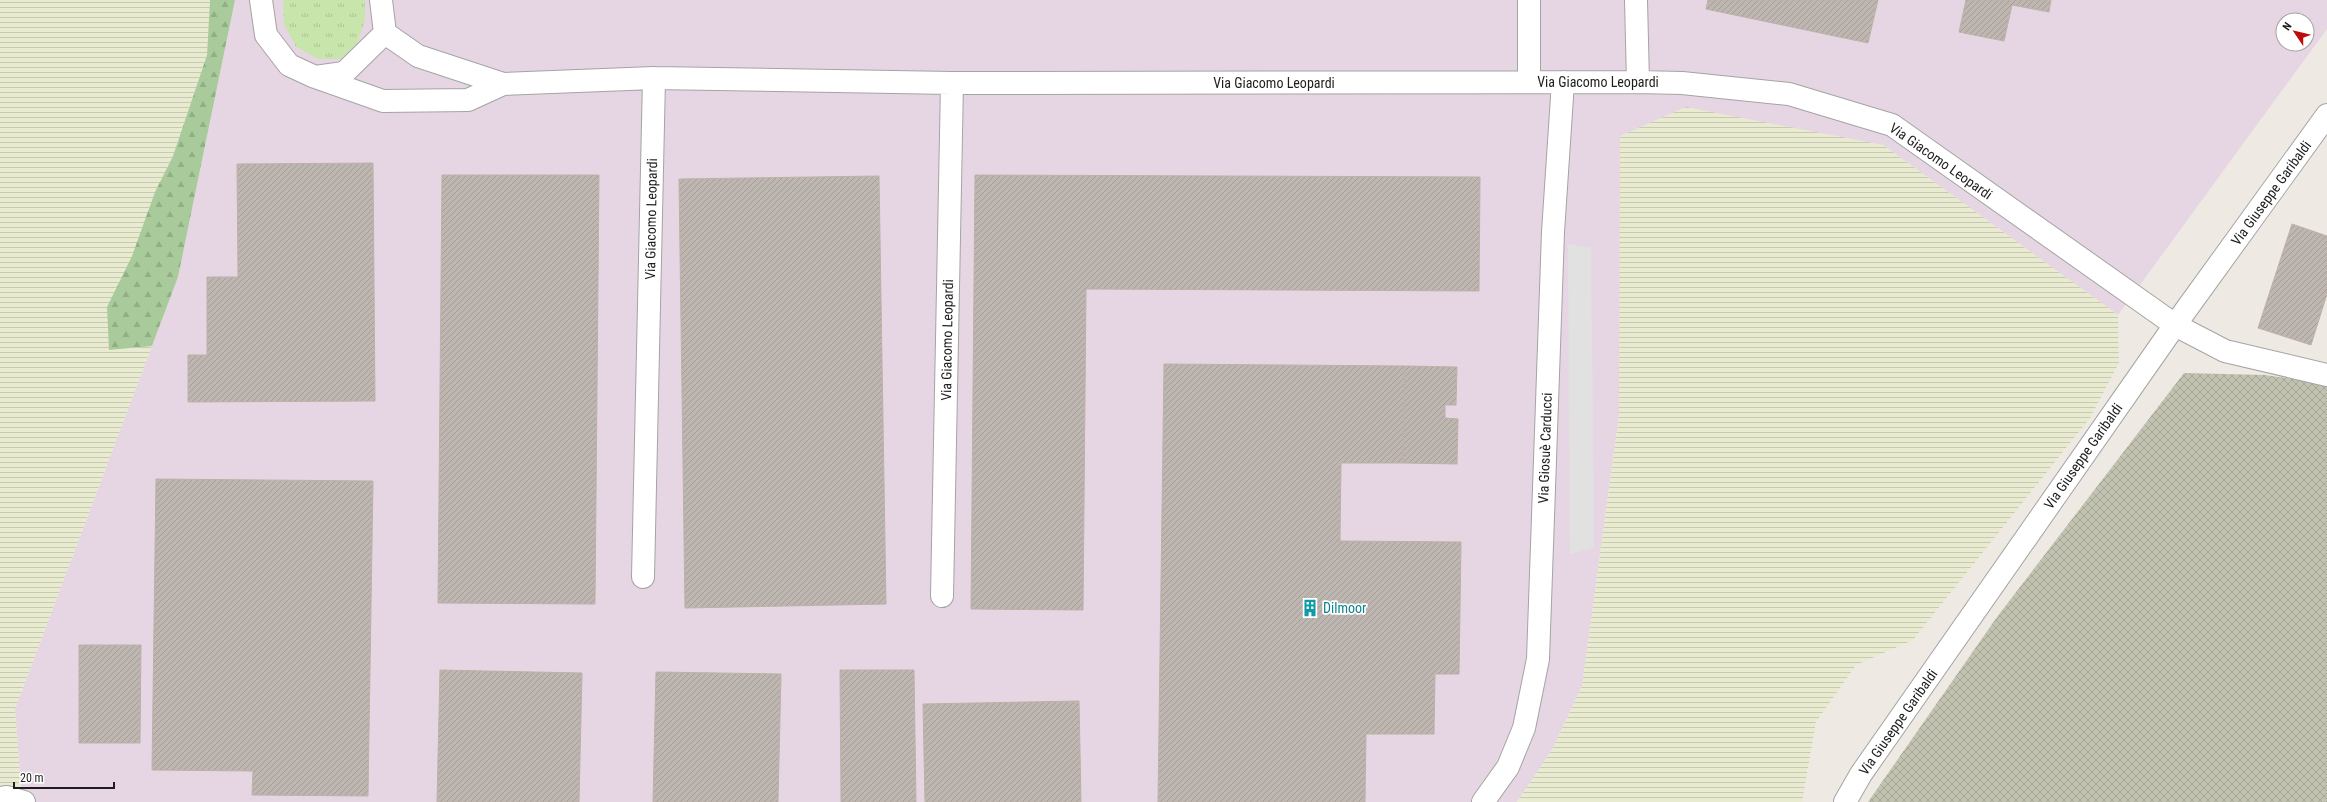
<svg xmlns="http://www.w3.org/2000/svg" width="2327" height="802" font-family="'Roboto Condensed',sans-serif">
  <defs>
    <pattern id="construction-cross-hatch" width="8" height="8" patternUnits="userSpaceOnUse"><rect width="8" height="8" fill="#c2c2b0"/><path d="M0 0l8 8M0 8l8-8" fill="none" stroke="#a6a697"/></pattern>
    <pattern id="farmland-rules" width="6" height="5" patternUnits="userSpaceOnUse"><rect width="6" height="5" fill="#e9ebd0"/><path d="M0 2.5h6" fill="none" stroke="#c7c9b2"/></pattern>
    <pattern id="grass-tufts" width="24" height="20" patternUnits="userSpaceOnUse"><rect width="24" height="20" fill="#c8e5ac"/><path d="M3 7l-1-3M5 7V3M7 7l1-3M15 17l-1-3M17 17v-4M19 17l1-3" fill="none" stroke="#abc494"/></pattern>
    <pattern id="forest-firs" width="22" height="20" patternUnits="userSpaceOnUse"><rect width="22" height="20" fill="#a9cb9b"/><path d="M5 1l3.5 6h-7zM16 11l3.5 6h-7z" fill="#91ae85"/></pattern>
    <pattern id="building-hatch" width="6" height="6" patternUnits="userSpaceOnUse"><rect width="6" height="6" fill="#beb6b0"/><path d="M-1 1l2-2M0 6l6-6M5 7l2-2" fill="none" stroke="#a39c97"/></pattern>
  </defs>
  <rect width="100%" height="100%" fill="#eeeae3"/>
  <!-- industrial -->
  <path fill="#e6d6e3" fill-rule="evenodd" d="M235 0H2327V29L2118 315 1883 145 1619 416 1582 686 1553 748 1517 802H22L15 709 178 277ZM2283 20H2307V44H2283Z"/>
  <!-- construction -->
  <path fill="url(#construction-cross-hatch)" d="M2184 373 2265 375 2327 384V802H1868L1997 617Z"/>
  <!-- farmland -->
  <path fill="url(#farmland-rules)" d="M0 0H210L207 55 173 156 155 192 133 256 110 350 152 346 15 709 22 802H0Z
    M1686 107 1883 145 2118 315 2119 363 2090 418 1913 640 1856 665 1816 722 1802 802H1517L1553 748 1582 686 1619 416 1620 136Z"/>
  <!-- grass -->
  <path fill="url(#grass-tufts)" d="M283 0H365V20L357 44 340 59H318L296 47 284 24Z"/>
  <!-- forest -->
  <path fill="url(#forest-firs)" d="M210 0H235L178 277 152 346 109 350 107 307 132 256 155 192 173 156 207 55Z"/>
  <!-- parking -->
  <path fill="#e1e1e1" d="M1568 244 1591 248 1594 548 1570 554Z"/>
  <!-- building -->
  <path fill="url(#building-hatch)" stroke="#beb1a7" d="M1708 0H1878L1868 43 1706 9Z
    M1966 0H2051L2049 12 2012 5 2004 41 1959 32Z
    M373 163 375 401 188 402V355H207V277H238L237 164Z
    M442 175H599L595 604 438 603Z
    M975 175 1480 177 1479 291 1086 289 1083 610 971 609Z
    M879 176 886 604 685 608 679 179Z
    M2292 224 2327 236V294L2311 345 2258 328Z
    M1164 364 1405 366 1403 463H1341L1340 541 1461 542 1459 674H1435L1434 734H1366L1365 802H1158Z
    M1405 366 1457 367 1456 405H1445V418L1458 419 1457 464 1403 463Z
    M156 479 373 481 368 796 252 795 253 771 152 770Z
    M79 645H141L140 743H79Z
    M440 670 582 673 579 802H437Z
    M840 670H914L916 802H841Z
    M656 672 781 674 778 802H653Z
    M1079 701 1081 802H925L923 704Z"/>
  <g fill="none" stroke-linecap="round" stroke-linejoin="round">
    <!-- minor casing -->
    <g stroke="#a4a4a4" stroke-width="24">
      <path id="minor" d="M261 0 266 35 289 65 315 77 344 73 385 33
        M1529 0V82
        M1636 0 1638 82
        M315 77 383 101 468 100 503 84 418 56 385 33 381 0
        M503 84 654 78 952 83 1638 82 1682 83 1789 94 1892 125 2175 325 2225 351 2327 375
        M643 577 654 78
        M942 596 952 83
        M0 798 7 797 24 802
        M1483 802 1508 767 1524 728 1538 659 1553 232 1563 82
        M1845 802 1861 774 2175 325 2327 115"/>
    </g>
    <!-- minor -->
    <use href="#minor" stroke="#fff" stroke-width="22"/>
  </g>
  <!-- icons -->
  <defs>
    <g id="building-bare" transform="scale(1.38)"><path d="M-4-6H4V6H1V3H-1V6H-4ZM-2.5-4.3h1.7v1.8h-1.7ZM.8-4.3h1.7v1.8H.8ZM-2.5-1h1.7V.8h-1.7ZM.8-1h1.7V.8H.8Z" fill="#0f9aa8" stroke="#fff" stroke-width="2.5" paint-order="stroke"/></g>
  </defs>
  <g fill-rule="evenodd">
    <use href="#building-bare" x="1310" y="608"/>
  </g>
  <g text-anchor="middle" stroke-width="3.5" stroke-linejoin="round" paint-order="stroke">
    <!-- street labels -->
    <g font-size="14" fill="#1d1d1d" stroke="#fff">
      <text x="1598" y="87">Via Giacomo Leopardi</text>
      <text x="1274" y="88">Via Giacomo Leopardi</text>
      <text transform="translate(1941 161) rotate(35)" y="5">Via Giacomo Leopardi</text>
      <text transform="translate(2271 193) rotate(-54)" y="5">Via Giuseppe Garibaldi</text>
      <text transform="translate(651 219) rotate(-89)" y="5">Via Giacomo Leopardi</text>
      <text transform="translate(947 340) rotate(-89)" y="5">Via Giacomo Leopardi</text>
      <text transform="translate(1545 448) rotate(-88)" y="5">Via Giosuè Carducci</text>
      <text transform="translate(2083 456) rotate(-55)" y="5">Via Giuseppe Garibaldi</text>
      <text transform="translate(1898 722) rotate(-55)" y="5">Via Giuseppe Garibaldi</text>
    </g>
    <!-- culture labels -->
    <g font-size="14" fill="#0d838f" stroke="#fff" text-anchor="start">
      <text x="1323" y="613">Dilmoor</text>
    </g>
  </g>
  <!-- north arrow -->
  <g transform="translate(2295 32) rotate(305)"><circle r="19" fill="#ffffff" stroke="#a5a5a5"/>
  <path d="M0-3L7 15L0 10L-7 15Z" fill="#be0c0c"/>
  <text y="-6" font-size="11" font-weight="bold" text-anchor="middle" fill="#1d1d1d">N</text>
  </g>
  <!-- scale -->
  <path d="M14 782v6h100v-6" fill="none" stroke="#1d1d1d" stroke-width="2"/>
  <text x="20" y="782" font-size="12" fill="#1d1d1d" stroke="#ffffff" stroke-width="3" paint-order="stroke">20 m</text>
</svg>
